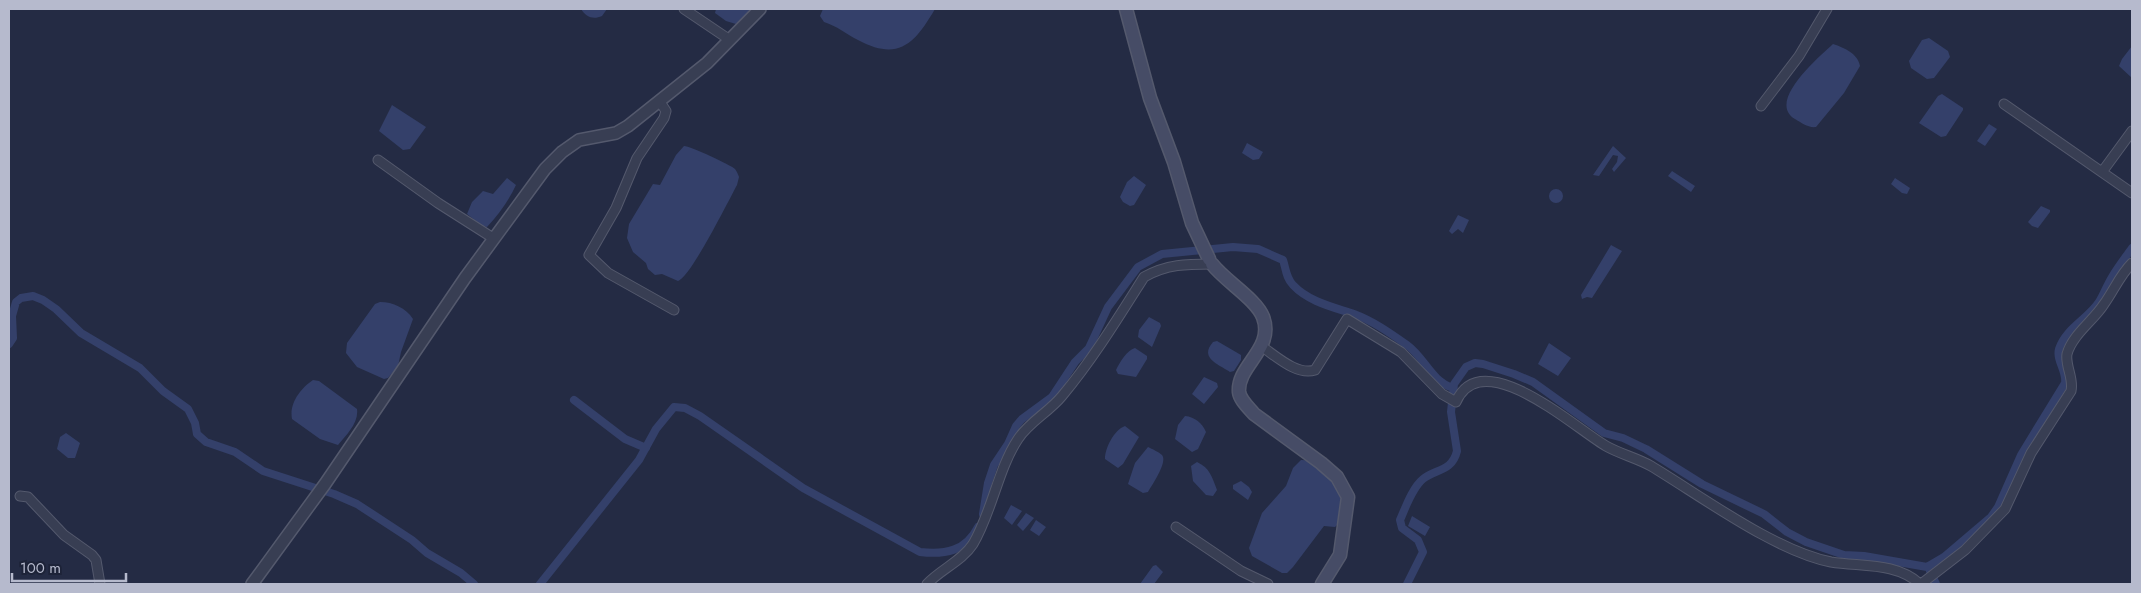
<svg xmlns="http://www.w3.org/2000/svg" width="2141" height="593" font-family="Jost,sans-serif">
  <rect width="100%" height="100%" fill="#242b44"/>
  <!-- water -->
  <path fill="#34406a" d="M581 9H607L602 16C593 20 586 17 581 9Z
    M716 9H750L744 18 736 24 726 21 715 13Z
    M823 9H935C915 43 899 62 858 40 846 34 837 26 824 22L820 16Z
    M1929 38 1948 51 1950 57 1934 78 1927 79 1911 68 1909 61 1922 40Z
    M1833 44C1845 48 1858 54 1860 66L1844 93 1816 127C1808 128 1802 123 1795 119 1766 102 1819 57 1833 44Z
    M2132 46V78L2119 66 2122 59Z
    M1942 94 1963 108V110L1946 136 1941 137 1919 123 1938 96Z
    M392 105 426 127 410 149 403 150 379 131Z
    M1989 124 1997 129 1985 146 1977 141Z
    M1247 143 1263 152 1259 159 1253 160 1242 153Z
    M684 146C690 146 731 165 735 169 737 172 738 174 739 177L737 185C729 200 690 278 678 281L662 274 655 275 648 269 646 263 633 252 627 238 629 224 653 184 660 185 676 155Z
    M1613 146 1626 158 1614 172 1612 169 1617 162 1618 156 1613 155 1599 176 1593 175Z
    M1672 171 1695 186 1691 192 1668 176Z
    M1134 176 1146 185 1134 205 1130 206 1123 202 1120 197 1127 182Z
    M507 178 516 185C509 200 499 214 487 227L482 226 467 214 472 202 483 191 493 194Z
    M1895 178 1910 188 1907 194 1902 193 1891 184Z
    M1549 196a7 7 0 1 1 14 0a7 7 0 1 1-14 0Z
    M2041 206 2050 210V212L2038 228 2032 226 2028 222Z
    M1458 215 1469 220 1463 233 1458 229 1452 234 1449 231Z
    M1611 245 1622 251 1592 298 1587 297 1582 299 1581 295Z
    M380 302C393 302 406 308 413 319L401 352 398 366 388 378 384 379 357 367 346 353 347 343 375 304Z
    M1149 317 1160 323 1161 326 1152 347 1138 337 1139 330Z
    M1217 341 1241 355V360L1234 371 1230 372C1218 364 1199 358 1213 342Z
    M1549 343 1571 358 1558 376 1538 364Z
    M1135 348 1147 356V359L1136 377 1118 374 1116 370C1120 362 1127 350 1135 348Z
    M1204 377 1217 383 1218 387 1204 404 1192 394Z
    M313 380 319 381 357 409C359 423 346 435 338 445L320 439 292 419C289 403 301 388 313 380Z
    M1185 416C1195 417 1202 423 1206 432L1198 449 1192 452 1175 439 1178 425Z
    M1125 426 1139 437 1123 464 1118 468 1105 459C1105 448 1114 430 1125 426Z
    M66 433 80 443 75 458H68L57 449 60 437Z
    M1148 447C1152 449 1159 452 1162 455 1168 462 1152 485 1148 492L1143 493 1128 484 1135 463Z
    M1301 460C1326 459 1358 507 1335 527L1324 526 1293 567 1287 573H1282L1252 556 1249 548 1262 513 1286 486 1293 468Z
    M1197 462C1210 468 1212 477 1217 490L1213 496 1206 495 1193 481 1191 466Z
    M1241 481 1249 487 1252 492 1248 500 1233 489V485Z
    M1011 505 1022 511 1012 525 1004 518Z
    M1026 513 1034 518 1023 531 1017 525Z
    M1412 516 1430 527 1425 536 1408 526Z
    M1036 520 1046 527 1039 536 1030 530Z
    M1156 565 1163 572 1154 584H1140L1153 566Z"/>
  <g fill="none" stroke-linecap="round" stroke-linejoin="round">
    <!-- canal -->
    <path stroke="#34406a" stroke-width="8" d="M9 344 13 338 12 316 16 302 21 298 33 296 43 300 56 309 81 333 140 368 163 391 188 409 195 423 197 434 206 442 235 452 263 471 334 494 357 504 412 540 427 553 461 573 474 584
      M574 400 625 439 646 448
      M983 514 988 483 994 465 1008 444 1016 426 1022 419 1052 397 1075 362 1089 348 1108 307 1138 267 1162 254 1233 247 1258 249 1283 260C1286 269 1286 278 1293 285 1309 302 1333 307 1354 314 1373 321 1390 333 1407 345 1425 358 1431 381 1453 388
      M1930 571 1936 584
      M540 584 639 460 656 429 674 407 685 408 700 416 803 488 920 552C945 555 966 551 978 527
      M1407 584 1423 552 1418 540 1402 528 1400 520C1405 509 1412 488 1423 479 1435 469 1452 472 1457 451L1451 412 1454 384 1466 367 1475 363 1483 364 1514 374 1533 382 1604 433 1623 438 1646 449 1702 484 1764 514 1787 532 1806 542 1844 555 1864 556 1927 567 1944 557 1991 517 1998 507 2021 455 2065 383C2067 371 2056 361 2059 349 2066 328 2088 319 2099 302 2104 294 2107 285 2112 277 2118 267 2125 258 2132 248"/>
    <!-- minor casing -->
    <g stroke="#54596d" stroke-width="11">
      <path id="minor" d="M684 9 730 40
        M660 102 666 111 664 118 637 158 616 208 589 255 608 273 674 310
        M2004 104 2132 193
        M1761 106 1799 56 1827 9
        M378 160 438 203 493 238
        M2102 172 2132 131
        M1261 346C1276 356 1297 376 1315 370L1347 319 1401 352 1442 394 1456 402C1482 343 1575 428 1606 446 1620 454 1637 458 1651 466 1701 496 1775 551 1831 562 1861 567 1896 562 1920 584
        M20 496 28 497 64 535 92 555 96 560 100 584
        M1176 527 1241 571 1268 584
        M927 584C941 569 962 561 973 544 992 512 998 469 1018 439 1029 422 1049 412 1062 396 1093 359 1118 318 1144 277 1167 264 1187 264 1212 264
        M1921 584 1965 550 2005 509 2031 453 2071 391C2074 378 2065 366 2067 354 2072 335 2094 320 2104 304 2114 290 2120 275 2132 263"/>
    </g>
    <!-- tertiary casing -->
    <g stroke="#54596d" stroke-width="14">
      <path id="tertiary" d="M252 584 325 484 465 278 545 169 562 152 579 140 616 133 628 126 707 63 760 9"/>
    </g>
    <!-- secondary casing -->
    <g stroke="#54596d" stroke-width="15">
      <path id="secondary" d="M1126 9 1150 98 1174 162 1192 223 1209 259
        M1212 264C1225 281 1256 299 1263 317 1275 349 1237 365 1239 392 1240 400 1249 408 1254 414L1321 463 1337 477 1348 497 1340 555 1322 584"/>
    </g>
    <!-- minor -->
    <use href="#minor" stroke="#383e53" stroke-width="9"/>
    <!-- tertiary -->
    <use href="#tertiary" stroke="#383e53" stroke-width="11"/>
    <!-- secondary -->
    <use href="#secondary" stroke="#464c66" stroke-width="12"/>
  </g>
  <!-- border -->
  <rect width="2141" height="593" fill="none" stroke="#b6bacd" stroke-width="20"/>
  <!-- scale -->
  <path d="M12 573v8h114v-8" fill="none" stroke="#b6bacd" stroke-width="2.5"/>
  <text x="20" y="573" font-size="15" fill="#b6bacd" stroke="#1d2338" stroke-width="4" paint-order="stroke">100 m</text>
</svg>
